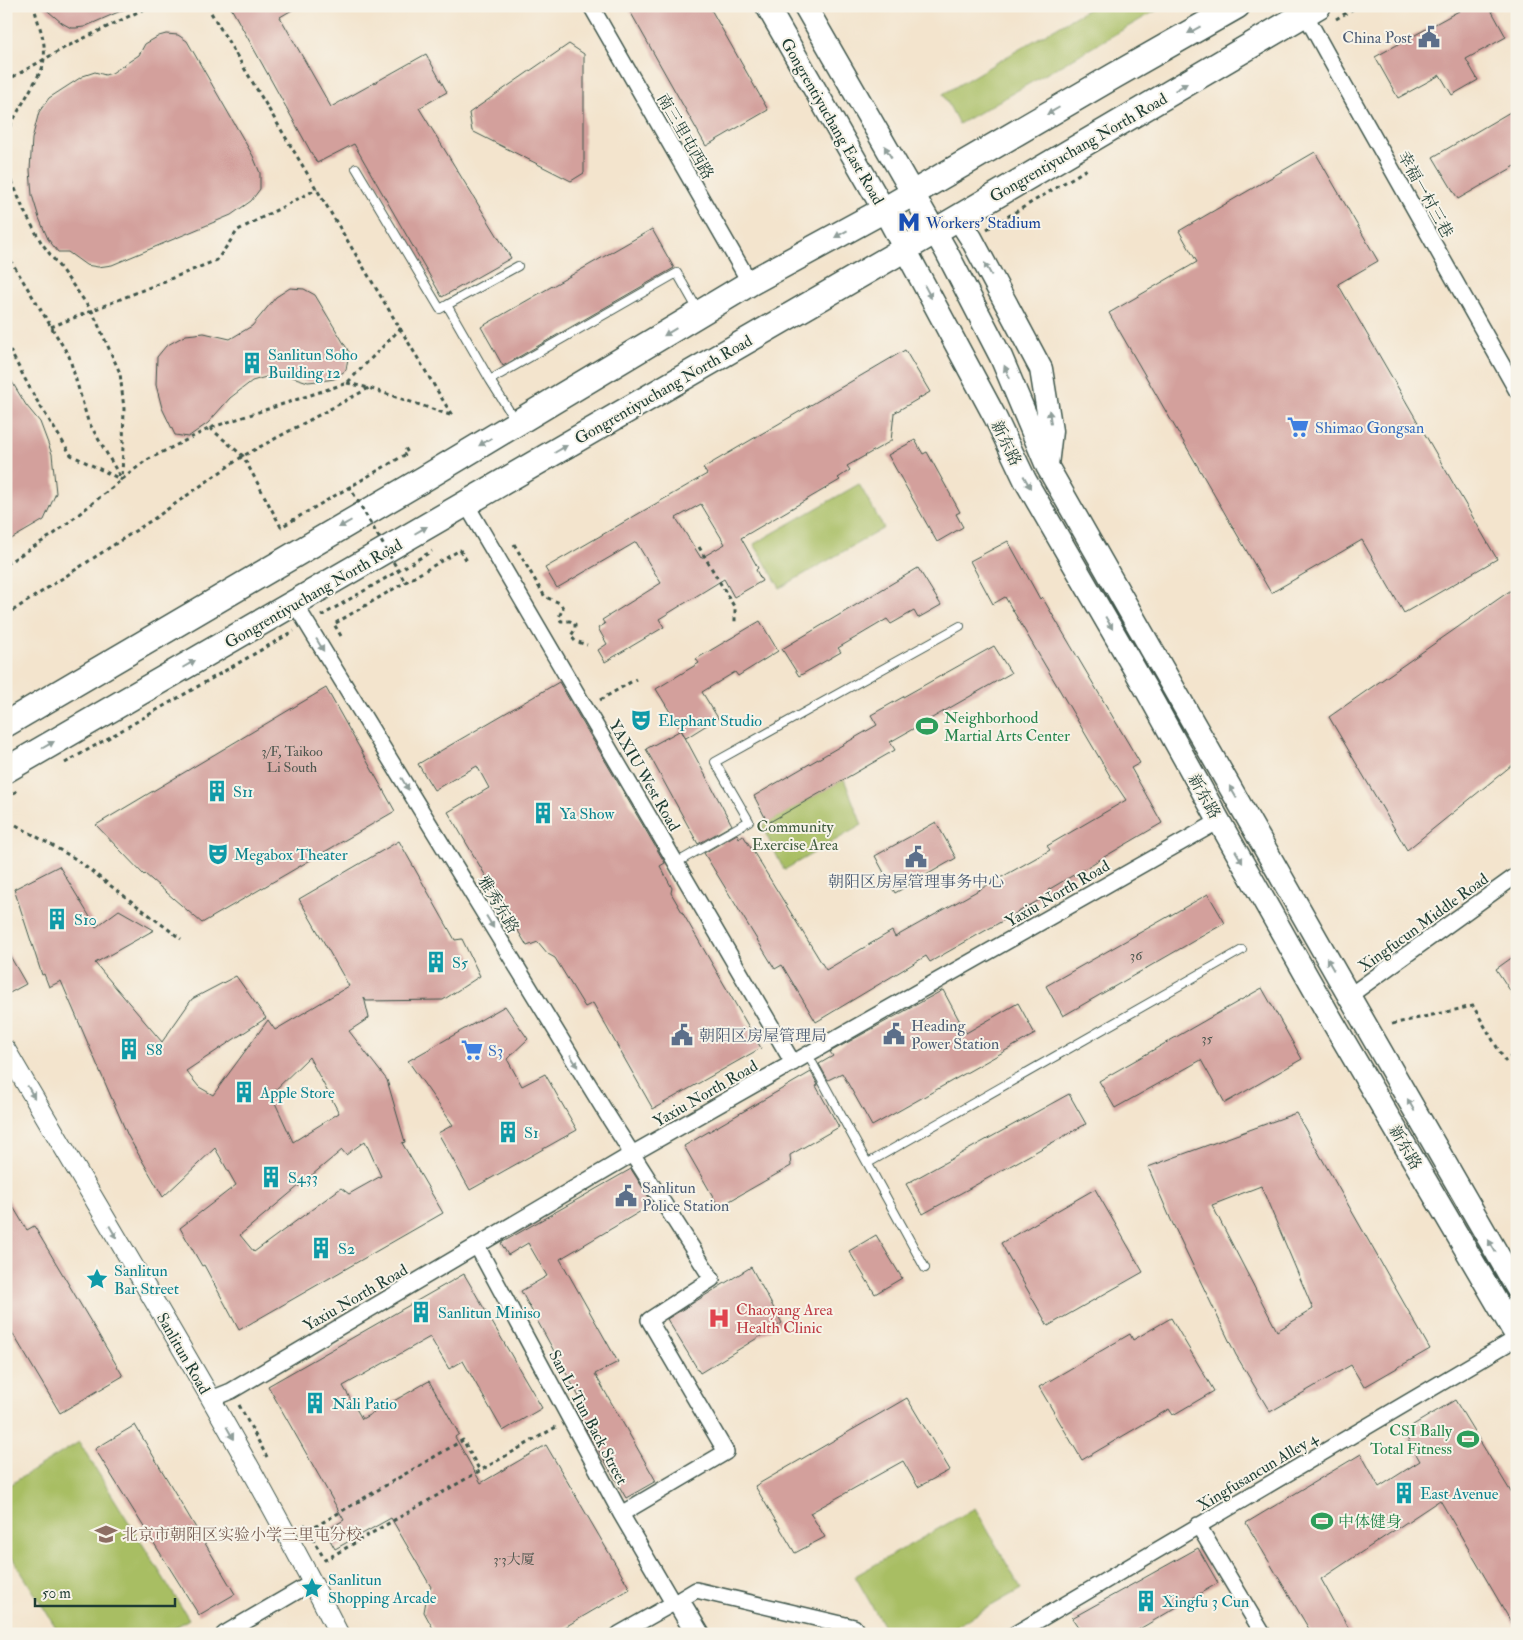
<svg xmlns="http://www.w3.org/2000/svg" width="1523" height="1640" font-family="'IM FELL Double Pica','Noto Serif SC',serif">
  <rect width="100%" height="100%" fill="#f7f3e8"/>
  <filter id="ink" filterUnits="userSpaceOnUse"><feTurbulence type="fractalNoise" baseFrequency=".02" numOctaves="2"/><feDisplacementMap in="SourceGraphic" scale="10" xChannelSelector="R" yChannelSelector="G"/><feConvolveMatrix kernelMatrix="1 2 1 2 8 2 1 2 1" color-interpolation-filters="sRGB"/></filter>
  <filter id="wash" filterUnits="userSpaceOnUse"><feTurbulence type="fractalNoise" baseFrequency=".0096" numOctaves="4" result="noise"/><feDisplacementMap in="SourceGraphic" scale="20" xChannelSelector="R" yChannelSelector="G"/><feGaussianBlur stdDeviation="1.12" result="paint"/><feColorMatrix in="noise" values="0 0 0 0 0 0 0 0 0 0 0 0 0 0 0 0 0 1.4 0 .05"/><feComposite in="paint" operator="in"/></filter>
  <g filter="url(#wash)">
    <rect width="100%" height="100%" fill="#f3e4cd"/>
    <!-- green -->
    <path fill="#a8be63" stroke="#647e4c" d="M1093 6H1164L959 124 943 94Z
      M859 484 884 528 780 588 754 544Z
      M844 779 862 825 784 870 762 826Z
      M79 1442 189 1619 165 1634H60L6 1548V1487Z
      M975 1508 1021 1589 942 1634H888L855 1576Z"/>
    <g id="blocks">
      <!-- building -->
      <path fill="#d3a09c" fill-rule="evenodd" d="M42 6H132L84 27 76 28H71L62 23Z
        M230 6H299L280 17 331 107 426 54 447 92 419 108 511 258 442 297 354 144 317 163Z
        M627 6H709L768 110 706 146Z
        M1468 6H1489L1506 37 1466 59 1478 80 1452 95 1440 75 1398 98 1375 57Z
        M166 34 178 35 187 41 253 156 260 173V189L251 201 231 215 112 265 98 267 86 265 68 252H58L48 239 39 218 32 195 30 170 32 139 39 112 49 98 83 76 95 72 105 75 112 73 139 55 145 44 159 36Z
        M569 44 584 54V173L571 181 472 131 469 113Z
        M1517 108V165L1458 199 1433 157Z
        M1315 152 1378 261 1338 284 1497 559 1404 613 1362 540 1271 593 1109 313 1197 262 1179 231Z
        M652 229 674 268 503 366 481 327Z
        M290 288 304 289 315 295 349 352 346 370 334 379 328 380 308 382 280 373 252 381 230 398 208 423 188 437 175 435 162 408 156 385 157 357 166 346 186 335 204 333 230 339 252 326 276 297Z
        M905 350 930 392 894 413 891 441 847 466 850 470 838 478 840 480 741 538 758 568 756 570 762 581 734 597 724 579 659 619 664 627 605 662 598 650 607 644 598 628 605 624 602 620 661 583 636 542 557 588 545 568 707 474 703 468ZM701 504 725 544 701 558 676 518Z
        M6 372 26 405 40 422 52 454 56 493 44 520 6 542Z
        M915 440 923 454 927 452 960 512 956 514 963 527 937 542 888 455Z
        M1008 541 1040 599 1042 597 1140 763 1131 768 1162 823 1048 890 1050 894 930 962 926 956 816 1022 782 965 775 969 704 853 737 834 739 838 743 835 826 970 892 931 895 937 1050 850 1047 846 1126 800 1110 776 1005 597 993 604 970 561Z
        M918 568 941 605 918 618 914 611 891 624 887 619 838 648 841 652 799 676 782 649Z
        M1517 586V761L1407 850 1329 717Z
        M760 621 778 651 738 676 735 672 702 692 718 718 686 738 656 689 699 663 696 659Z
        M994 646 1011 673 890 742 895 750 768 823 754 796 877 725 871 715Z
        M559 682 665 863 660 866 672 888 671 893 761 1048 653 1109 593 1003 585 1007 555 958 548 954 538 942 527 946 448 812 489 788 477 766 434 790 418 764Z
        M326 688 395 811 202 923 145 874 144 875 96 825Z
        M681 730 732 825 698 844 646 749Z
        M936 822 956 858 895 893 875 856Z
        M399 841 455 940 462 939 480 976 443 1000 366 1001 364 997 369 1018 349 1031 387 1080 405 1142 402 1143 443 1213 239 1330 204 1265 202 1266 180 1228 236 1185 215 1148 163 1197 128 1136 61 981 49 987 44 974 42 975 14 889 59 866 96 927 119 910 154 930 95 963 162 1042 192 999 236 976 266 1018 186 1071 199 1087 213 1095 268 1020 275 1030 349 986 299 899ZM309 1057 339 1113 293 1142 271 1094ZM365 1141 381 1176 349 1194 341 1188 254 1252 240 1235 342 1150 346 1155Z
        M1208 894 1225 923 1063 1016 1046 986Z
        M6 949 26 984 6 995Z
        M1517 954V1001L1496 969Z
        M1262 988 1302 1059 1225 1103 1201 1060 1115 1108 1099 1081Z
        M943 990 966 1033 1018 1003 1035 1034 872 1126 842 1073 828 1080 819 1064 833 1056 830 1052Z
        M505 1006 528 1039 507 1059 522 1086 545 1074 577 1130 470 1190 438 1133 453 1125 408 1061Z
        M811 1072 818 1085 816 1086 839 1127 790 1155 791 1166 719 1207 684 1146Z
        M1069 1094 1086 1124 923 1214 906 1184Z
        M1296 1113 1430 1349 1364 1387 1351 1365 1270 1412 1236 1355 1171 1220 1148 1167ZM1261 1186 1313 1309 1277 1331 1212 1205Z
        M631 1169 653 1204 560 1259 618 1362 595 1374 656 1481 626 1498 575 1409 583 1404 521 1291 547 1276 528 1243 508 1255 501 1243Z
        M1095 1189 1143 1272 1048 1326 1001 1243Z
        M6 1195 27 1230 34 1226 123 1376 60 1413 6 1322Z
        M876 1235 902 1278 875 1294 849 1251Z
        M751 1267 782 1323 700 1373 667 1319Z
        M464 1274 542 1408 503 1431 463 1361 449 1369 430 1337 343 1386 362 1419 429 1381 459 1434 455 1437 481 1483 546 1445 630 1589 553 1634H436L424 1612 427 1595 431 1587 391 1518 335 1549 325 1531 344 1520 268 1386Z
        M1171 1318 1214 1391 1173 1415 1169 1409 1082 1460 1039 1387 1130 1334 1133 1340Z
        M907 1398 950 1470 918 1487 903 1461 810 1513 825 1537 795 1553 755 1486Z
        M1455 1400 1517 1502V1632L1440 1500 1321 1579 1352 1634H1312L1246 1523 1361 1454 1379 1487 1420 1461 1403 1431Z
        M135 1425 235 1594 199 1615 95 1449Z
        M1198 1548 1218 1583 1131 1634H1083L1072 1618Z"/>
    </g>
  </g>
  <g filter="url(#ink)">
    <use href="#blocks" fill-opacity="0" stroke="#3f564b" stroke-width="1"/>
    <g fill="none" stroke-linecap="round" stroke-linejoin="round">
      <!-- service casing -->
      <g stroke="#3f564b" stroke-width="10">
        <path id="service" d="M356 168 440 309 447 305
          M490 380 447 305 518 266
          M515 420 490 380 677 273 698 310
          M676 863 749 821 715 762 960 626
          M808 1055 925 1268
          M868 1163 1242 950"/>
      </g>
      <!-- pedestrian casing -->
      <g stroke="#3f564b" stroke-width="14">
        <path id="pedestrian" d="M673 1603 691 1634"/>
      </g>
      <!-- minor casing -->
      <g stroke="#3f564b" stroke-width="18">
        <path id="minor" d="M591 6 750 283
          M1305 14 1332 63 1517 391
          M466 504 793 1063
          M295 604 608 1116 712 1279 649 1320 726 1452 621 1514
          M1349 996 1517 875
          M477 1246 621 1514 673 1603
          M211 1399 231 1391 632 1154 1219 821
          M1198 1525 1263 1634
          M681 1599 696 1590 854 1627 858 1634
          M224 1634 313 1582
          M619 1634 681 1599 702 1634
          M1015 1634 1517 1338"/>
      </g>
      <!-- tertiary casing -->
      <g stroke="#3f564b" stroke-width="21">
        <path id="tertiary" d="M6 1050C119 1243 237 1434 339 1634"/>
      </g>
      <!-- secondary casing -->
      <g stroke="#3f564b" stroke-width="25">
        <path id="secondary" d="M767 6 884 210 995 417 1025 480 1146 689 1219 821 1327 1012 1517 1337
          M805 6 946 251 1001 357 1047 466 1349 996 1517 1288
          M958 218 971 238 1041 369 1051 431 1047 465"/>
      </g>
      <!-- primary casing -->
      <g stroke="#3f564b" stroke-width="28">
        <path id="primary" d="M6 724 422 480 750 283 884 210 1114 76 1237 6
          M6 770 905 249 1318 6"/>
      </g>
      <!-- path -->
      <path stroke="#3f564b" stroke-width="3" stroke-dasharray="4 4" stroke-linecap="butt" d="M207 6 453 417
        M1336 19 1358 6
        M6 81 64 48 150 6
        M6 133 42 69C49 43 39 30 34 6
        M6 166 24 211 41 242 92 311 120 373 124 409 122 480
        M987 229 1089 168
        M6 253 69 356 88 421 122 480
        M51 327 217 260 238 230 317 189
        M6 343 34 396 71 455 122 480
        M347 383 369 388 453 416
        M210 428 243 456 281 527 408 453 404 446
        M514 544 545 597 560 603 563 608 559 617 561 621H570L575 624V629L571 636 575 641 587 645
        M699 547 735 608V622
        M6 564 54 534 145 461 210 428 347 383 401 328
        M6 615 155 518 243 456 369 388
        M321 616 432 551
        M341 636 334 624 460 550 467 561
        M600 700 636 679
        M65 763 294 631
        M6 797 19 790
        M16 825 74 858 181 939
        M1392 1024 1473 1006 1505 1061 1517 1052
        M239 1405 267 1457
        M304 1524 325 1560 556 1427
        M308 1531 463 1440 480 1471"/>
      <!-- service -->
      <use href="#service" stroke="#fff" stroke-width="8"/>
      <!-- pedestrian -->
      <use href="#pedestrian" stroke="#fff" stroke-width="11"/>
      <!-- minor -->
      <use href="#minor" stroke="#fff" stroke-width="15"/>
      <!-- tertiary -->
      <use href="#tertiary" stroke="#fff" stroke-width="19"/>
      <!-- secondary -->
      <use href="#secondary" stroke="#fff" stroke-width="22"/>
      <!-- primary -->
      <use href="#primary" stroke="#fff" stroke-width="25"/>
      <!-- path-bridge -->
      <path stroke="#3f564b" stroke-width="3" stroke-dasharray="4 4" stroke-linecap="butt" d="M349 486 405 582"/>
    </g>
    <!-- one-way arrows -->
    <defs><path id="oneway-solid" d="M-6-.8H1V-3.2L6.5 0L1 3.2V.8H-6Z" transform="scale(1.25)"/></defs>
    <g fill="#8f9e9a">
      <use href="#oneway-solid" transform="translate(1194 30) rotate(151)"/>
      <use href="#oneway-solid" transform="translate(1181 87) rotate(-30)"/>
      <use href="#oneway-solid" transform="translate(1053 111) rotate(150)"/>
      <use href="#oneway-solid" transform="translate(888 152) rotate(-120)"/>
      <use href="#oneway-solid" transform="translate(841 234) rotate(151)"/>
      <use href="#oneway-solid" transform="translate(988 269) rotate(-119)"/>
      <use href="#oneway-solid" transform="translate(928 292) rotate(62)"/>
      <use href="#oneway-solid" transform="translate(670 332) rotate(149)"/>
      <use href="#oneway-solid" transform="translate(1007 372) rotate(-113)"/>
      <use href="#oneway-solid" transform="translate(1050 417) rotate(-98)"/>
      <use href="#oneway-solid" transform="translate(485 442) rotate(149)"/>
      <use href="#oneway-solid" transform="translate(561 449) rotate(-30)"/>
      <use href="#oneway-solid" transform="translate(1027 482) rotate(61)"/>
      <use href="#oneway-solid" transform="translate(345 524) rotate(150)"/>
      <use href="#oneway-solid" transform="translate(421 530) rotate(-30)"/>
      <use href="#oneway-solid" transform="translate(1109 623) rotate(60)"/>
      <use href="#oneway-solid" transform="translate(320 645) rotate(59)"/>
      <use href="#oneway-solid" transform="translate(189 664) rotate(-30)"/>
      <use href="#oneway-solid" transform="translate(48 745) rotate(-30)"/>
      <use href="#oneway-solid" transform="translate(405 784) rotate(59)"/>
      <use href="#oneway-solid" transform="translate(1233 792) rotate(-120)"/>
      <use href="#oneway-solid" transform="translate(1239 857) rotate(60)"/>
      <use href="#oneway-solid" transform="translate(490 922) rotate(59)"/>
      <use href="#oneway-solid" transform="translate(1330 964) rotate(-120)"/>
      <use href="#oneway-solid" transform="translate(574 1061) rotate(59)"/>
      <use href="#oneway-solid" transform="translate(31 1092) rotate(60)"/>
      <use href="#oneway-solid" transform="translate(1411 1105) rotate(-120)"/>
      <use href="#oneway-solid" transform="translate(113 1232) rotate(60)"/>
      <use href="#oneway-solid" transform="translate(1492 1246) rotate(-120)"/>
      <use href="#oneway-solid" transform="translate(230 1433) rotate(61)"/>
    </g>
  </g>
  <!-- icons -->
  <defs>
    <g id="civic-bare" transform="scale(1.725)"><path d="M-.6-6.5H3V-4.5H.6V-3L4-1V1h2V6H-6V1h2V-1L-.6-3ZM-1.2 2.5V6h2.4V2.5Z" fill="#5c6f8a" stroke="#f7f3e8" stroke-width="2.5" paint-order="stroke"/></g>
    <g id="metro-bare" transform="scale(1.725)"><path d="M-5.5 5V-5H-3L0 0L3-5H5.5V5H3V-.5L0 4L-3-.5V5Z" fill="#1a4fb4" stroke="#f7f3e8" stroke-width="2.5" paint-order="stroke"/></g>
    <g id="building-bare" transform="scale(1.725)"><path d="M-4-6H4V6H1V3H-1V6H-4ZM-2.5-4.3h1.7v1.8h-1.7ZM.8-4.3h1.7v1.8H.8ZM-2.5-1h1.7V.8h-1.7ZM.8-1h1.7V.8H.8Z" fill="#0f9aa8" stroke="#f7f3e8" stroke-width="2.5" paint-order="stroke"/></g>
    <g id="supermarket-bare" transform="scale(1.725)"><path d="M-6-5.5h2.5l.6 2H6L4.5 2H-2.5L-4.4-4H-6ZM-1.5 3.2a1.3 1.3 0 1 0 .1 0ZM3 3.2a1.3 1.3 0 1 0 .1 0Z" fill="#3f7fe0" stroke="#f7f3e8" stroke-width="2.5" paint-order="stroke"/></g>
    <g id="theatre-bare" transform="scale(1.725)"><path d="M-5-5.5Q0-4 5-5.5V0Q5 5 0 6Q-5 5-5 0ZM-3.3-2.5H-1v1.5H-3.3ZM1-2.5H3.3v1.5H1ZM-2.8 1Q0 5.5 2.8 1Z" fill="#0f9aa8" stroke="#f7f3e8" stroke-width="2.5" paint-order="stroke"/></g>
    <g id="stadium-bare" transform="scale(1.725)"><path d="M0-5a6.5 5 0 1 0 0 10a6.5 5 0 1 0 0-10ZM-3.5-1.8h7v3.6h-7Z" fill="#2e9e5b" stroke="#f7f3e8" stroke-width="2.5" paint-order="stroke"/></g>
    <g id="sight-bare" transform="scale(1.725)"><path d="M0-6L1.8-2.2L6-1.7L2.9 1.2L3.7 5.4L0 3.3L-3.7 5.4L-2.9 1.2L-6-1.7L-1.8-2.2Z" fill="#0f9aa8" stroke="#f7f3e8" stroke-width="2.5" paint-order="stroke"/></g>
    <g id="hospital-bare" transform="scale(1.725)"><path d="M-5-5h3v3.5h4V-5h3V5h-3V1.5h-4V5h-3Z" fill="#e0444e" stroke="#f7f3e8" stroke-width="2.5" paint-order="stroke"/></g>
    <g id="school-bare" transform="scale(1.725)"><path d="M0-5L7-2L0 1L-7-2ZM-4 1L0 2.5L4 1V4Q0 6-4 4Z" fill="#8d6e63" stroke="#f7f3e8" stroke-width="2.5" paint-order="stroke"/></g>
  </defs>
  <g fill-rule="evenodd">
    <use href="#civic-bare" x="1429" y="37"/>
    <use href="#metro-bare" x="909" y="222"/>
    <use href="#building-bare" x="252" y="363"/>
    <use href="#supermarket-bare" x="1298" y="427"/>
    <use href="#theatre-bare" x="641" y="720"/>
    <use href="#stadium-bare" x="927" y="726"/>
    <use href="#building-bare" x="217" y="791"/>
    <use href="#building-bare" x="543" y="813"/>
    <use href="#theatre-bare" x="218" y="854"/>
    <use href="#civic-bare" x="916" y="857"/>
    <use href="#building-bare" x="57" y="919"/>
    <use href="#building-bare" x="436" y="962"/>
    <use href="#civic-bare" x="894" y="1034"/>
    <use href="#civic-bare" x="682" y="1035"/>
    <use href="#building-bare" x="129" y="1049"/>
    <use href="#supermarket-bare" x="472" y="1050"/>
    <use href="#building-bare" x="244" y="1092"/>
    <use href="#building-bare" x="508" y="1132"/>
    <use href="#building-bare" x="271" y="1177"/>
    <use href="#civic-bare" x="626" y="1196"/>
    <use href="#building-bare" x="321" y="1248"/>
    <use href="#sight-bare" x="97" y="1279"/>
    <use href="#building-bare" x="421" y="1312"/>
    <use href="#hospital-bare" x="719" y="1318"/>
    <use href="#building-bare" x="315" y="1403"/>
    <use href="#stadium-bare" x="1468" y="1439"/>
    <use href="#building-bare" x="1404" y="1493"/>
    <use href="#stadium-bare" x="1322" y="1521"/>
    <use href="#school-bare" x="106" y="1534"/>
    <use href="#sight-bare" x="312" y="1588"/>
    <use href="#building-bare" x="1146" y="1601"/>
  </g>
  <g text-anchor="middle" stroke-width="4" stroke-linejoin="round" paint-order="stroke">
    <!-- number labels -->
    <g font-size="14" fill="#4c564e">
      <text x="292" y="756">3/F, Taikoo<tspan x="292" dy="16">Li South</tspan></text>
      <text x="1136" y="960">36</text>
      <text x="1207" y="1043">35</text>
      <text x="514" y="1564">3·3大厦</text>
    </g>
    <!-- service labels -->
    <g font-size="16" fill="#4e5e75" stroke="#f7f3e8" text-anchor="start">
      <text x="1412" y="43" text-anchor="end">China Post</text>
      <text x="916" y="887" text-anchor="middle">朝阳区房屋管理事务中心</text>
      <text x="911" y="1031">Heading<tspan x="911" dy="18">Power Station</tspan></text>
      <text x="699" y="1041">朝阳区房屋管理局</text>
      <text x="642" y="1193">Sanlitun<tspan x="642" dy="18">Police Station</tspan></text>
    </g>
    <!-- street labels -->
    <g font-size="16" fill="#1f3d34" stroke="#f7f3e8">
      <text transform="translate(833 121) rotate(60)" y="6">Gongrentiyuchang East Road</text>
      <text transform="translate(686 136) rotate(60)" y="6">南三里屯西路</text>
      <text transform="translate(1078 147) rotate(-30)" y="6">Gongrentiyuchang North Road</text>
      <text transform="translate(1426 194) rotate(61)" y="6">幸福一村三巷</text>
      <text transform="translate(663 389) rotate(-30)" y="6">Gongrentiyuchang North Road</text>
      <text transform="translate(1007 443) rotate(64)" y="6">新东路</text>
      <text transform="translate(313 593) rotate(-30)" y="6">Gongrentiyuchang North Road</text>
      <text transform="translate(645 775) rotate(60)" y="6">YAXIU West Road</text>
      <text transform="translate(1205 796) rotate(61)" y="6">新东路</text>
      <text transform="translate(1057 893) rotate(-30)" y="6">Yaxiu North Road</text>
      <text transform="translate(499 904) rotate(59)" y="6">雅秀东路</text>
      <text transform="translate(1423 922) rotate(-36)" y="6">Xingfucun Middle Road</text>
      <text transform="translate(705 1093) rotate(-30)" y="6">Yaxiu North Road</text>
      <text transform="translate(1406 1147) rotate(60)" y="6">新东路</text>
      <text transform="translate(355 1297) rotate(-30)" y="6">Yaxiu North Road</text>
      <text transform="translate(184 1353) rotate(60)" y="6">Sanlitun Road</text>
      <text transform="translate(589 1417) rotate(62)" y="6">San Li Tun Back Street</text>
      <text transform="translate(1257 1471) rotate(-31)" y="6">Xingfusancun Alley 4</text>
    </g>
    <!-- transit labels -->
    <g font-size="16" fill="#164399" stroke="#f7f3e8" text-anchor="start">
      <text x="926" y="228">Workers' Stadium</text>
    </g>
    <!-- culture labels -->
    <g font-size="16" fill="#0d838f" stroke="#f7f3e8" text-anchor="start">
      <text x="268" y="360">Sanlitun Soho<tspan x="268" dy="18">Building 12</tspan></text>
      <text x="658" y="726">Elephant Studio</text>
      <text x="233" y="797">S11</text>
      <text x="560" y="819">Ya Show</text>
      <text x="234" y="860">Megabox Theater</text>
      <text x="74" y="925">S10</text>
      <text x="452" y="968">S5</text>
      <text x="146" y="1055">S8</text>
      <text x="260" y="1098">Apple Store</text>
      <text x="524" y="1138">S1</text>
      <text x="288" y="1183">S433</text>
      <text x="338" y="1254">S2</text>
      <text x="114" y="1276">Sanlitun<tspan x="114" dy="18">Bar Street</tspan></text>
      <text x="438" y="1318">Sanlitun Miniso</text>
      <text x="332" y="1409">Nali Patio</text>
      <text x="1420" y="1499">East Avenue</text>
      <text x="328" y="1585">Sanlitun<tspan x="328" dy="18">Shopping Arcade</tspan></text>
      <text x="1162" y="1607">Xingfu 3 Cun</text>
    </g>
    <!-- shop labels -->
    <g font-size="16" fill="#366cbe" stroke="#f7f3e8" text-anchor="start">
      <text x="1315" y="433">Shimao Gongsan</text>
      <text x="488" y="1056">S3</text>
    </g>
    <!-- leisure labels -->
    <g font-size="16" fill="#27864d" stroke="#f7f3e8" text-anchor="start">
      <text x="944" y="723">Neighborhood<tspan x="944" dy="18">Martial Arts Center</tspan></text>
      <text x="1452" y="1436" text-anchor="end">CSI Bally<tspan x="1452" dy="18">Total Fitness</tspan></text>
      <text x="1338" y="1527">中体健身</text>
    </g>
    <!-- park labels -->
    <g font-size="16" fill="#415d40" stroke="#f7f3e8">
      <text x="795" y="832">Community<tspan x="795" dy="18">Exercise Area</tspan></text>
    </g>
    <!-- health labels -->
    <g font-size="16" fill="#be3a42" stroke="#f7f3e8" text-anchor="start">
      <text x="736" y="1315">Chaoyang Area<tspan x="736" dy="18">Health Clinic</tspan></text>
    </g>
    <!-- education labels -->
    <g font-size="16" fill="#785e54" stroke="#f7f3e8" text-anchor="start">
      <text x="122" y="1540">北京市朝阳区实验小学三里屯分校</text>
    </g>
  </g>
  <!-- margin -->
  <rect width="1523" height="1640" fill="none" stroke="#f7f3e8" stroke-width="25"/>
  <!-- scale -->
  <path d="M35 1598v8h140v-8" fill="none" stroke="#1f3d34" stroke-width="2.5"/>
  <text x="42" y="1598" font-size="15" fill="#1f3d34" stroke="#f7f3e8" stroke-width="4" paint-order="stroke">50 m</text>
</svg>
